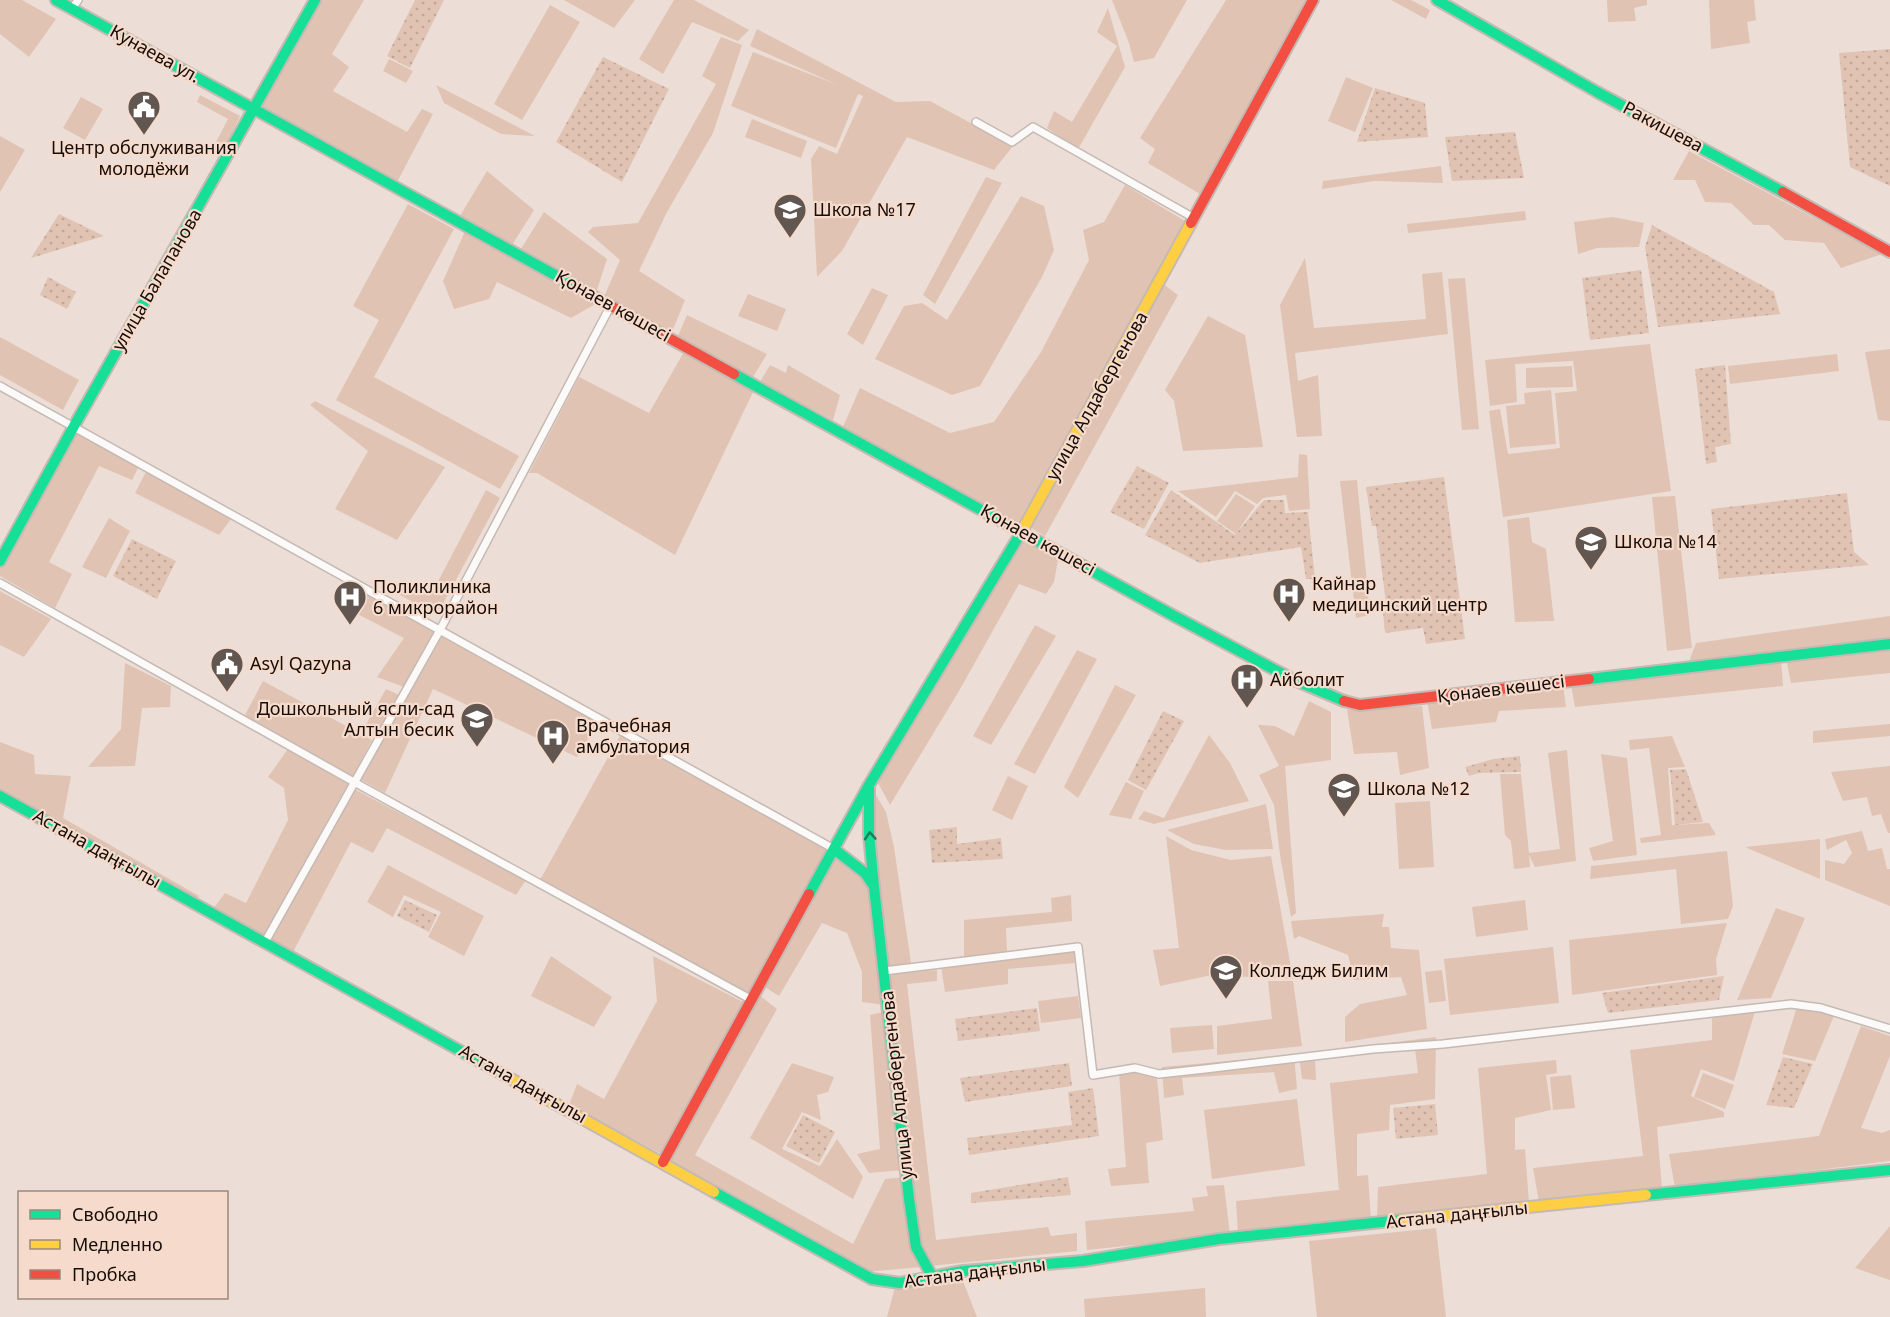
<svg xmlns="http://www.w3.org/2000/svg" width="1890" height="1317" font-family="'Noto Sans',sans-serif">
  <defs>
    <pattern id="park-dots" width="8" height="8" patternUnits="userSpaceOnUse" patternTransform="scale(1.5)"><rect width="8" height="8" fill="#e0c3b2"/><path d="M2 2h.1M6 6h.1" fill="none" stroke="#bfa698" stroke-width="1.8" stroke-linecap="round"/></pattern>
  </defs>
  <rect width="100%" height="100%" fill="#ecded6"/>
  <!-- grass -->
  <path fill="#e0c3b2" d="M0 0H22L56 19 29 57 0 34Z
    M318 0H364L332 54 349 67 333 91 407 132 422 109 433 114 396 184 257 106Z
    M564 0H635L614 28Z
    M674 0H694L749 30 738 41 692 22 663 74 639 59Z
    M1112 0H1187L1154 58 1134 62 1129 43Z
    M1226 0H1309L1200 194 1148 163 1155 149 1140 138Z
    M1391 0H1411L1430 10 1426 19Z
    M1607 0H1647V5L1634 8 1636 21 1608 22Z
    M1709 0H1754L1756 20 1747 22 1750 43 1711 49Z
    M550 5 580 22 522 120 494 104Z
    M1108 8 1125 67 1078 149 1047 128 1054 111 1072 122 1117 46 1097 32Z
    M757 29 896 102 930 101 1013 146 994 170 907 137 842 251 817 277 811 159 819 146 837 154 863 96 858 94 836 148 731 106 753 52 838 85 750 46Z
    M721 37 742 45 713 133 667 212 639 271 685 300 672 332 604 297 620 260 588 232 593 227 638 223 716 84 702 76Z
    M389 59 413 71 406 83 383 71Z
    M1346 77 1373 88 1355 132 1328 121Z
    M436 85 535 136 501 134 444 103Z
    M200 95 240 116 224 149 215 144 228 119 197 102Z
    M81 97 103 109 85 140 63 128Z
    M752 119 807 141 801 158 745 137Z
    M0 136 25 150 0 192Z
    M1689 151 1882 254 1841 268 1824 243 1785 240 1769 225H1754L1731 203 1705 202 1695 180H1673Z
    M1441 166 1443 183 1374 181 1322 189 1323 181Z
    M487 171 534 210 512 245 460 216Z
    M986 177 1002 183 935 304 923 295Z
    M1125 185 1185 221 1021 525 843 427 860 388 950 433 994 422 1041 352 1089 260 1083 230 1104 222Z
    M1021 196 1044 206 1054 250 1043 275 980 386 952 395 875 359 904 306 922 303 947 320Z
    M408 204 454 229 374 377 519 456 500 489 336 400 379 320 353 306Z
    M1525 211 1526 220 1408 233 1407 224Z
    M544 212 607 259 597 290 521 249Z
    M1613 217 1644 223 1639 247 1597 248 1578 254 1574 222Z
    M466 229 599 302 571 318 497 282 489 299 454 309 443 281Z
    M1305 258 1314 328 1426 319 1422 274 1442 272 1448 334 1295 353 1298 381 1318 375 1322 436 1297 437 1280 305Z
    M1465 278 1479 429 1462 430 1448 279Z
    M1162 283 1178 295 1045 536 1028 526Z
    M872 288 888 295 863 345 847 334Z
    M748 294 786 309 777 331 738 316Z
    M687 315 767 354 753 377 678 336Z
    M1208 316 1245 335 1263 447 1183 451 1174 401 1165 390Z
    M0 337 79 380 63 410 0 375Z
    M1650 344 1671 491 1503 517 1489 411 1500 409 1508 454 1560 448 1555 393 1577 391 1573 361 1515 364 1517 402 1490 406 1485 360Z
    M1890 349V421L1878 420 1865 352Z
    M685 350 754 390 675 555 537 473H529L579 377 649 413Z
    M1837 354 1839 371 1730 384 1728 366Z
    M770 365 786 373 788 365 840 395 833 420 760 382Z
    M1572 366 1573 387 1526 388V368Z
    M1551 390 1556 444 1510 448 1506 406 1525 404 1524 393Z
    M315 401 445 467 397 540 335 509 368 451 310 405Z
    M77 432 139 466 132 480 99 466 49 562 72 574 55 608 0 576V568Z
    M1299 454 1307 455 1310 509 1289 511 1286 495 1263 498 1257 504 1235 491 1216 517 1178 491 1298 477Z
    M147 470 232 518 219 535 135 493Z
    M1357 480 1370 615 1356 618 1340 481Z
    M486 490 500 498 437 615 396 593 433 591Z
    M1236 494 1255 506 1236 534 1217 521Z
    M1675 496 1692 648 1667 651 1652 497Z
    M1529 517 1532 542 1546 549 1554 621 1515 622 1507 520Z
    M109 518 130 531 106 578 82 567Z
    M1024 537 1059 554 1054 582 1046 594 1019 584 959 691 890 805 877 781Z
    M345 583 435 631 404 687 377 677 404 638 336 603Z
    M0 591 51 619 24 657 0 645Z
    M1890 616V641L1689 662 1696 643Z
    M1035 625 1056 636 991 745 973 736Z
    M443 635 598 722 577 757 433 689 385 793 360 779Z
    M1890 648V673L1791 683 1786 659Z
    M1077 650 1097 659 1035 774 1014 764Z
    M1781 660 1783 686 1575 707 1571 685Z
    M125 663 171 686 170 707 142 708 135 766 88 767 121 729Z
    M263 681 372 740 352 778 245 715Z
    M1563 684 1566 707 1499 711 1496 722 1432 729 1427 700Z
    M1115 685 1136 695 1078 798 1064 787Z
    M386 689 399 695 377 735 363 730Z
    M1309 701 1331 712V760L1285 766 1296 913 1291 917 1280 855 1274 805 1259 775 1279 766 1258 725 1275 726 1294 736Z
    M1422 706 1429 768 1400 775 1397 752 1354 754 1347 710Z
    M1890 724V736L1813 743V731Z
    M621 734 829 850 748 994 540 880Z
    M1209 735 1230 763 1249 801 1154 824 1138 819 1144 811 1164 818Z
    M1672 736 1685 767 1668 768 1672 825 1709 823 1716 835 1641 843 1640 838 1661 835 1649 748 1630 750 1629 740Z
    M0 742 34 755 35 774 71 776 63 818 199 896 196 900 0 791Z
    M288 749 348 784 262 938 213 909 225 893 246 903 288 820 284 788 268 777Z
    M1567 750 1576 861 1535 867 1529 855 1530 867 1514 869 1511 841 1505 835 1500 774H1521L1529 853 1560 849 1548 753Z
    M1601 754 1627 758 1637 855 1593 861 1589 848 1613 841Z
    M1890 766V833H1888L1881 814 1872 816 1867 797 1843 801 1831 772Z
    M1008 776 1028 786 1012 820 992 810Z
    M1126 782 1144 791 1131 819 1109 815Z
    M871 787 886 812 894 847 911 963 887 967Z
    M354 789 526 880 516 895 387 828 373 853 351 842 293 952 268 940Z
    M1430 801 1434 867 1399 869 1395 803Z
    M1266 804 1273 849 1226 850 1194 844 1167 830Z
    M1862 831 1868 851 1882 848 1887 869H1890V906L1825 880V860L1844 864 1852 853 1846 840 1827 850 1825 839Z
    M1166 836 1191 850 1231 860 1271 856 1293 979 1212 975 1160 986 1153 950 1179 948Z
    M1820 839V879L1745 847Z
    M1727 851 1733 906 1728 919 1681 924 1676 869 1590 879 1591 866Z
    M836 853 871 887 885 1005 862 1002V972L847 933 822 923 779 996 765 987Z
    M388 865 484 916 464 956 428 937 441 912 404 895 393 917 367 902Z
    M1071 895 1072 921 1006 928 1007 953 964 959V920L1052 912 1051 898Z
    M1525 900 1528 930 1476 937 1472 907Z
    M1776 908 1805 918 1771 998 1737 1000Z
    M1384 914 1382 927H1389L1391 948 1419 950 1427 1029 1345 1042V1017L1360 1004 1407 995 1401 977 1354 980 1348 955 1299 936 1294 939 1291 921Z
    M1727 923 1716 959 1717 975 1572 995 1569 940Z
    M1553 947 1559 1003 1450 1015 1444 959Z
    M1075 950 1076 963 1008 969V984L945 992 941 966Z
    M551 956 612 997 594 1027 531 996Z
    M653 956 743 1002 663 1155 569 1105 577 1084 604 1099 657 1001Z
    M937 970V981L907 984 936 1240 1048 1227 1051 1236 1077 1233V1251L930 1266 918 1248 889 974Z
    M1442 970 1446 1001 1429 1003 1425 972Z
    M1268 981H1293L1302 1046 1217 1055V1026L1272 1019Z
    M759 995 777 1009 695 1155 853 1244 885 1179 905 1177 921 1267 866 1272 668 1161Z
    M1078 996 1081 1018 1041 1023 1038 1001Z
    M1797 1007 1834 1016 1815 1061 1782 1054Z
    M1712 1008H1756L1734 1081 1701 1069 1691 1096 1724 1112V1117L1657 1127 1662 1189 1539 1202 1533 1168 1643 1156 1630 1050 1712 1040Z
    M887 1011 904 1170 869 1173 857 1154 880 1149 870 1015Z
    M1212 1025 1214 1049 1172 1053 1170 1028Z
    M1861 1026 1890 1036V1056L1861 1128 1882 1133 1890 1130V1161L1675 1188 1669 1154 1819 1136Z
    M1436 1037 1435 1099 1390 1105 1389 1130 1357 1134V1176L1368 1175 1371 1220 1238 1234 1236 1201 1339 1190 1330 1083 1418 1073 1415 1049 1315 1060 1316 1080 1302 1079 1299 1054Z
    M1294 1055 1297 1089 1279 1093 1274 1072 1182 1078 1184 1095 1164 1098 1162 1067Z
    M1556 1060 1557 1073 1546 1075 1551 1110 1515 1118V1150L1525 1149 1529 1203 1377 1219 1378 1187 1487 1174 1478 1068Z
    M792 1063 834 1077 828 1092 817 1095 821 1120 802 1112 782 1149 820 1166 837 1139 863 1177 853 1199 750 1138Z
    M1156 1068 1163 1140 1146 1143 1149 1183 1111 1186 1108 1169 1126 1167 1119 1073Z
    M1703 1073 1734 1085 1725 1109 1694 1097Z
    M1571 1075 1575 1108 1553 1110 1550 1077Z
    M1297 1099 1305 1166 1212 1179 1204 1110Z
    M1224 1185 1230 1235 1087 1250 1085 1221 1194 1211 1192 1198 1208 1196 1206 1186Z
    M1890 1226V1280L1855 1268Z
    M1436 1228 1446 1317H1317L1309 1241Z
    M961 1276 977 1317H887L897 1280Z
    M1205 1288 1206 1317H1085L1084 1299Z"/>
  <!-- park -->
  <path fill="url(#park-dots)" d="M415 0H444L410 68 387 56Z
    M1890 49V186L1850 167 1839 53Z
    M603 57 669 89 622 182 556 142Z
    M1375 88 1425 103 1428 137 1357 142Z
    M1515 132 1524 178 1452 181 1445 137Z
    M59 214 104 236 31 258Z
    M1652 225 1774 292 1780 314 1658 327 1645 247Z
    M1641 270 1649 333 1590 340 1582 278Z
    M48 277 76 292 67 309 40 295Z
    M1725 365 1731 444 1715 447 1717 462 1706 464 1695 369Z
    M1137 466 1169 483 1144 529 1110 512Z
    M1444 477 1465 639 1426 644 1423 628 1385 633 1383 612 1387 610 1376 526H1372L1366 487Z
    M1171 490 1235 535 1264 500H1284L1285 513 1308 512 1315 579H1306L1301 547 1200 563 1145 535Z
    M1847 493 1854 552 1869 565 1719 579 1711 509Z
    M132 539 176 561 157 599 113 576Z
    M1163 711 1184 721 1146 790 1128 780Z
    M1520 756 1521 772 1479 773 1469 776 1465 767 1494 759Z
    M1686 769 1703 822 1675 825 1670 770Z
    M957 827V844L1001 838 1003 859 932 863 929 830Z
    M405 900 437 915 429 932 397 916Z
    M1724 976 1719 1000 1608 1013 1602 993Z
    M1037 1008 1040 1031 958 1041 955 1019Z
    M1783 1057 1813 1064 1794 1108 1766 1105Z
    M1069 1063 1072 1086 965 1102 960 1078Z
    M1093 1088 1099 1136 969 1155 967 1138 1072 1125 1068 1092Z
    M1435 1104 1438 1135 1396 1139 1393 1108Z
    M803 1115 835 1132 819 1163 786 1146Z
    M1068 1177 1071 1195 971 1203V1193Z"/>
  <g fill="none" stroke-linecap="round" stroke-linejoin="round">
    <!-- street casing -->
    <g stroke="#c4b9b3" stroke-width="10">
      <path id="street" d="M72 9 78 0
        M976 122 1012 142 1033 127 1194 218
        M0 386 834 849
        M0 583 354 782 752 1000
        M265 942 440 630 611 305
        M884 971 1078 947 1093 1075 1135 1068 1159 1074 1205 1069 1373 1049 1443 1044 1791 1004 1821 1008 1890 1029"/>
    </g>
    <!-- fast casing -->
    <g stroke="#c4b9b3" stroke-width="14">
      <path id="fast" d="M56 0 584 291
        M1437 0 1597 92 1783 192
        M734 374 1176 617 1294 680 1344 701
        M0 561 74 426 315 0
        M1589 679 1890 644
        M869 788V834L874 887 909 1199 916 1247 933 1278
        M0 796 504 1075
        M834 849 865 873 873 885
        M809 894 869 785 1022 531
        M714 1192 872 1279 900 1283 963 1271 1083 1261 1219 1239 1401 1220
        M1646 1195 1890 1170"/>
    </g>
    <!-- slow casing -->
    <g stroke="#c4b9b3" stroke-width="14">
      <path id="slow" d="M1022 531 1191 223
        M504 1075 714 1192
        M1401 1220 1646 1195"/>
    </g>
    <!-- jam casing -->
    <g stroke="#c4b9b3" stroke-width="14">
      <path id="jam" d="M1783 192 1890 252
        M1191 223 1313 0
        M584 291 734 374
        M1344 701 1360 705 1589 679
        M663 1162 809 894"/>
    </g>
    <!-- street -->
    <use href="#street" stroke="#fcfaf9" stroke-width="7"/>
    <!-- fast -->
    <use href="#fast" stroke="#16e098" stroke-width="10"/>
    <!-- slow -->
    <use href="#slow" stroke="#ffcf43" stroke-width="10"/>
    <!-- jam -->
    <use href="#jam" stroke="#f24e42" stroke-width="10"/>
  </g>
  <!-- one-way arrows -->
  <defs><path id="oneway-chevron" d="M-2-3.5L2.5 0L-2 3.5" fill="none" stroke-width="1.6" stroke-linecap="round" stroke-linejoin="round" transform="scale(1.5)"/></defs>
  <use stroke="#168157" href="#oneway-chevron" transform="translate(870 836) rotate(-94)"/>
  <!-- icons -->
  <defs>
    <g id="civic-pin" transform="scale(1.725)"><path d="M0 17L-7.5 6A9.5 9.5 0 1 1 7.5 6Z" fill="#615650" stroke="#f6dbcc"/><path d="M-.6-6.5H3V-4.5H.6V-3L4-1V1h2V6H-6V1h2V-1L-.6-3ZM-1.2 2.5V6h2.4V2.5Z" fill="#fff"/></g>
    <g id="school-pin" transform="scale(1.725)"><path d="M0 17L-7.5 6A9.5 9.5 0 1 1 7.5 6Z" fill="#615650" stroke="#f6dbcc"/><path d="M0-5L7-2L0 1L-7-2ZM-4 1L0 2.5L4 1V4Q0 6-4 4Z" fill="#fff"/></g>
    <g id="hospital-pin" transform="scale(1.725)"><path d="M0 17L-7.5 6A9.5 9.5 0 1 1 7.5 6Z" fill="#615650" stroke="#f6dbcc"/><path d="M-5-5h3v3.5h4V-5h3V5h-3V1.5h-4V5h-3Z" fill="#fff"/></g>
    <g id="university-pin" transform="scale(1.725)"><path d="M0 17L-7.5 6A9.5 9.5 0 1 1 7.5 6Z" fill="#615650" stroke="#f6dbcc"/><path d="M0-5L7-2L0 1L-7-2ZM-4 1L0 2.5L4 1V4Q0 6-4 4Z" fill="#fff"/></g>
  </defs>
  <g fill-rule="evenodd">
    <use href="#civic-pin" x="144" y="107"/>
    <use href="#school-pin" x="790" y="210"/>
    <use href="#school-pin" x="1591" y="542"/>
    <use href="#hospital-pin" x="1289" y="594"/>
    <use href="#hospital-pin" x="350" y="597"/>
    <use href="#civic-pin" x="227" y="664"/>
    <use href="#hospital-pin" x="1247" y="680"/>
    <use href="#school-pin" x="477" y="719"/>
    <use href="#hospital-pin" x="553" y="736"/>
    <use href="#school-pin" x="1344" y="789"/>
    <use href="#university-pin" x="1226" y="971"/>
  </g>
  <g text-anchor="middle" stroke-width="4.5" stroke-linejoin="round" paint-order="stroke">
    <!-- street labels -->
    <g font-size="18" fill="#160d08" stroke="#f6dbcc">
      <text transform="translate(155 54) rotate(29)" y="6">Кунаева ул.</text>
      <text transform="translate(1663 127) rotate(28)" y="6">Ракишева</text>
      <text transform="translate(157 280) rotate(-60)" y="6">улица Балапанова</text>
      <text transform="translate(613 306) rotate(29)" y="6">Қонаев көшесі</text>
      <text transform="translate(1097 396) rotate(-61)" y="6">улица Алдабергенова</text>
      <text transform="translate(1038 540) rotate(29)" y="6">Қонаев көшесі</text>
      <text transform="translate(1501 689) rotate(-7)" y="6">Қонаев көшесі</text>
      <text transform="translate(97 849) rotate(29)" y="6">Астана даңғылы</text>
      <text transform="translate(523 1084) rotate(29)" y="6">Астана даңғылы</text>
      <text transform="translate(897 1085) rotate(-96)" y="6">улица Алдабергенова</text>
      <text transform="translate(1457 1215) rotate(-6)" y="6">Астана даңғылы</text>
      <text transform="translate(975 1273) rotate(-7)" y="6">Астана даңғылы</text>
    </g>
    <!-- poi labels -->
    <g font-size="18" fill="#160d08" stroke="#f6dbcc" text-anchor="start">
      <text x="144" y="154" text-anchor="middle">Центр обслуживания<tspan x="144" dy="21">молодёжи</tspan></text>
      <text x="813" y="216">Школа №17</text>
      <text x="1614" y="548">Школа №14</text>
      <text x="1312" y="590">Кайнар<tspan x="1312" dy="21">медицинский центр</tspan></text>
      <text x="373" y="593">Поликлиника<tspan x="373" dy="21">6 микрорайон</tspan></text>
      <text x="250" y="670">Asyl Qazyna</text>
      <text x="1270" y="686">Айболит</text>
      <text x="454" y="715" text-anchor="end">Дошкольный ясли-сад<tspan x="454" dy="21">Алтын бесик</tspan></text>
      <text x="576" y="732">Врачебная<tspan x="576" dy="21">амбулатория</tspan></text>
      <text x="1367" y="795">Школа №12</text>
      <text x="1249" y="977">Колледж Билим</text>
    </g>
  </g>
  <!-- legend -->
  <rect x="18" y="1191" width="210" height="108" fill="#f6dbcc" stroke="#9c897e" stroke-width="1.5"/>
  <rect x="30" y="1210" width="30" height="9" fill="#16e098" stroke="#9c897e" stroke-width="1.5"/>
  <text x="72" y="1221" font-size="18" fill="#160d08">Свободно</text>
  <rect x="30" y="1240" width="30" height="9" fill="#ffcf43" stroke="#9c897e" stroke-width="1.5"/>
  <text x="72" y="1251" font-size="18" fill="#160d08">Медленно</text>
  <rect x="30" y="1270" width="30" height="9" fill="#f24e42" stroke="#9c897e" stroke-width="1.5"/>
  <text x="72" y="1281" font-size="18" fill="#160d08">Пробка</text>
</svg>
